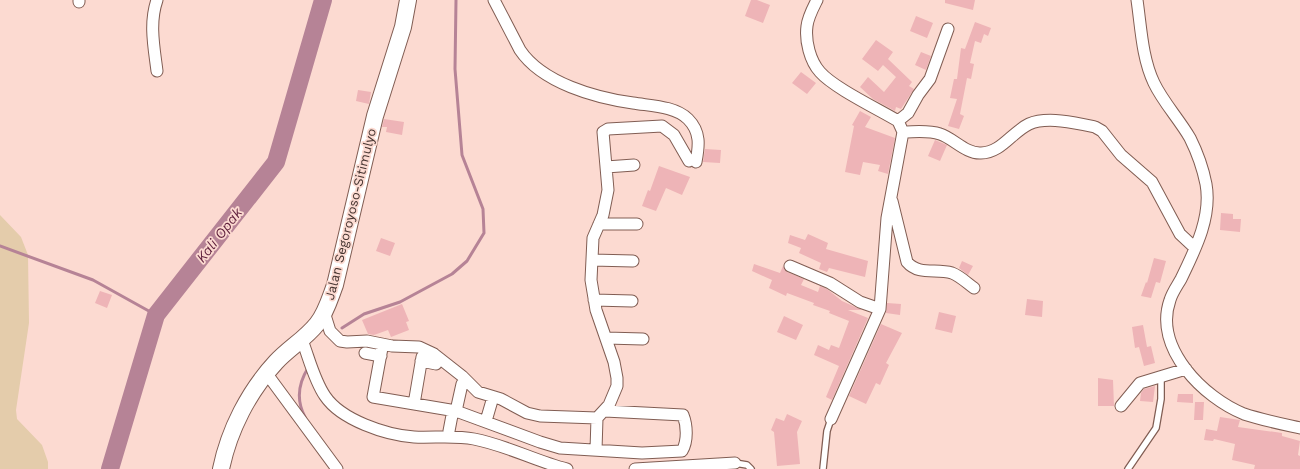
<svg xmlns="http://www.w3.org/2000/svg" width="1300" height="469" font-family="'Work Sans',sans-serif">
  <rect width="100%" height="100%" fill="#fcdad1"/>
  <!-- green -->
  <path fill="#e4ccab" d="M0 215 21 237 28 255 29 323 16 410 17 419 42 445 48 462V469H0Z"/>
  <g fill="none" stroke-linecap="round" stroke-linejoin="round">
    <!-- stream -->
    <path stroke="#b68396" stroke-width="3" d="M0 246 93 280 156 315
      M342 328 364 314 400 302 452 274 467 261 484 233 483 209 462 155 455 69 456 0
      M305 417C296 400 298 384 308 368"/>
    <!-- river -->
    <path stroke="#b68396" stroke-width="18" d="M110 469 156 315 276 162 323 0"/>
  </g>
  <!-- building -->
  <path fill="#eeb4b7" d="M751 0H757L770 5 763 23 745 16Z
    M945 0H975L973 10 945 3Z
    M916 16 933 23 927 38 910 31Z
    M975 22 991 28 988 36 984 34 981 43 975 41 970 63 974 64 971 79 967 78 960 114 964 116 959 129 948 126 957 99 950 98 954 79H957L961 48 965 49Z
    M876 40 893 52 888 59 912 82 909 86 914 89 901 109 896 107 895 111 873 99 860 87 868 77 884 92 896 77 883 65 878 71 862 59Z
    M921 52 931 56 926 70 915 65Z
    M801 72 816 83 807 94 792 83Z
    M358 90 371 92 369 104 356 101Z
    M860 111 871 117 865 127 895 138 888 174 878 171 880 165 863 162 860 175 845 172 854 126 852 125Z
    M384 119 404 122 402 135 386 132 387 127H382Z
    M935 140 947 145 940 161 928 156Z
    M705 149 721 150 720 163 703 162Z
    M659 166 690 177 682 195 666 188 656 211 642 206 648 190 650 191Z
    M1221 213 1233 214V219H1241L1240 232 1220 230Z
    M808 234 828 243 826 249 868 261 865 277 829 268 827 272 819 269 821 263 799 253 801 248 788 243 790 235 805 240Z
    M381 238 395 243 390 256 376 251Z
    M1154 258 1166 261 1160 283 1156 282 1151 298 1141 296 1146 282 1147 283Z
    M962 261 973 266 968 275 959 268Z
    M754 264 780 273 783 266 787 272 804 279 801 285 818 292 820 286 827 289 842 301 862 310H848L868 318 832 400 826 397 839 366 814 355 818 345 829 350 831 345 839 348 849 321 829 313 830 311 813 305 814 303 787 293 786 296 769 288 772 280 752 271Z
    M100 291 112 295 107 308 95 303Z
    M1027 299 1043 301 1042 317 1025 315Z
    M887 303 901 304 900 315 886 313Z
    M402 304 409 321 406 322 409 330 391 337 388 330 374 335 368 334 362 320Z
    M939 312 956 316 952 333 935 329Z
    M784 316 803 325 796 340 777 332Z
    M881 324 902 333 886 363 889 365 880 385 876 383 866 404 849 396Z
    M1143 325 1147 347 1151 346 1155 363 1144 366 1139 347 1135 348 1132 327Z
    M1098 378 1113 380 1114 406H1098Z
    M1155 386 1153 402 1140 401 1141 393 1144 389Z
    M1178 394H1193V403L1177 402Z
    M1195 402H1204L1203 420H1194Z
    M787 414 802 421 797 432 800 464 777 466 774 432 771 430 776 418 784 421Z
    M1220 417 1240 420 1238 427 1282 433V436L1300 441 1298 455 1300 456V469H1254L1255 465 1232 460 1235 444 1214 439 1213 441 1204 440 1206 429 1217 431Z"/>
  <g fill="none" stroke-linecap="round" stroke-linejoin="round">
    <!-- service casing -->
    <g stroke="#815d53" stroke-width="8">
      <path id="service" d="M735 463 747 465 751 469
        M823 469 827 431 831 419
        M1128 469 1156 428 1161 399V376"/>
    </g>
    <!-- minor casing -->
    <g stroke="#815d53" stroke-width="13">
      <path id="minor" d="M494 0 520 50C542 83 596 98 633 103 651 106 675 106 688 119 701 132 699 146 696 162
        M817 0C813 8 808 17 807 26 805 41 810 61 820 72 834 88 878 109 898 121L903 132 887 218 880 309 831 419
        M1137 0C1141 27 1142 58 1154 83 1163 102 1179 119 1190 138 1197 152 1203 169 1206 184 1212 217 1195 250 1181 279 1177 286 1172 293 1170 300 1153 348 1204 398 1244 414 1262 420 1282 424 1300 428
        M79 2V0
        M157 71C154 47 149 23 157 0
        M898 121 908 113 918 95 930 79 948 29
        M903 132C915 132 928 130 940 134 953 138 966 154 981 153 1001 153 1012 132 1029 124 1047 116 1077 123 1095 127L1102 131 1121 155 1152 182 1180 234 1195 248
        M606 167 634 165
        M892 201 907 262C919 276 936 268 952 273 960 276 967 283 974 288
        M599 224H637
        M592 260 633 261
        M790 266 830 283 860 302 880 309
        M594 300 632 301
        M324 312 330 331 340 341 347 342 367 341 392 346 419 347 434 354 462 376 478 392 501 399 527 413 540 416 597 418 609 405 617 386V378L614 362 596 310 591 280 593 238 603 215 608 190 603 132 608 129 662 126 674 135 689 161
        M606 338 643 339
        M302 340C309 358 314 380 325 396 341 420 386 435 414 437 434 438 454 435 474 439 506 445 535 461 567 469
        M382 348 373 397 456 411 540 442 560 448 642 453 682 451C688 441 687 425 683 415L605 411
        M365 353 381 356
        M421 361 436 364
        M267 374 337 469
        M414 404 422 357
        M1121 406 1140 383 1186 369
        M456 411 462 384
        M486 421 493 397
        M449 431 453 410
        M596 450 597 418
        M635 469 735 463"/>
    </g>
    <!-- secondary casing -->
    <g stroke="#815d53" stroke-width="18">
      <path id="secondary" d="M221 469C229 430 249 391 276 362 289 348 305 339 317 324 326 313 330 298 335 285L375 116 403 27 408 0"/>
    </g>
    <!-- service -->
    <use href="#service" stroke="#fff" stroke-width="5.5"/>
    <!-- minor -->
    <use href="#minor" stroke="#fff" stroke-width="11"/>
    <!-- secondary -->
    <use href="#secondary" stroke="#fff" stroke-width="16"/>
  </g>
  <g text-anchor="middle" stroke-width="3.5" stroke-linejoin="round" paint-order="stroke">
    <!-- street labels -->
    <g font-size="13" fill="#463531" stroke="#fcdad1">
      <text transform="translate(350 214) rotate(-76)" y="5">Jalan Segoroyoso-Sitimulyo</text>
    </g>
    <!-- water labels -->
    <g font-size="14" font-style="italic" fill="#5e1f3c" stroke="#fcdad1">
      <text transform="translate(219 235) rotate(-52)" y="5">Kali Opak</text>
    </g>
  </g>
</svg>
